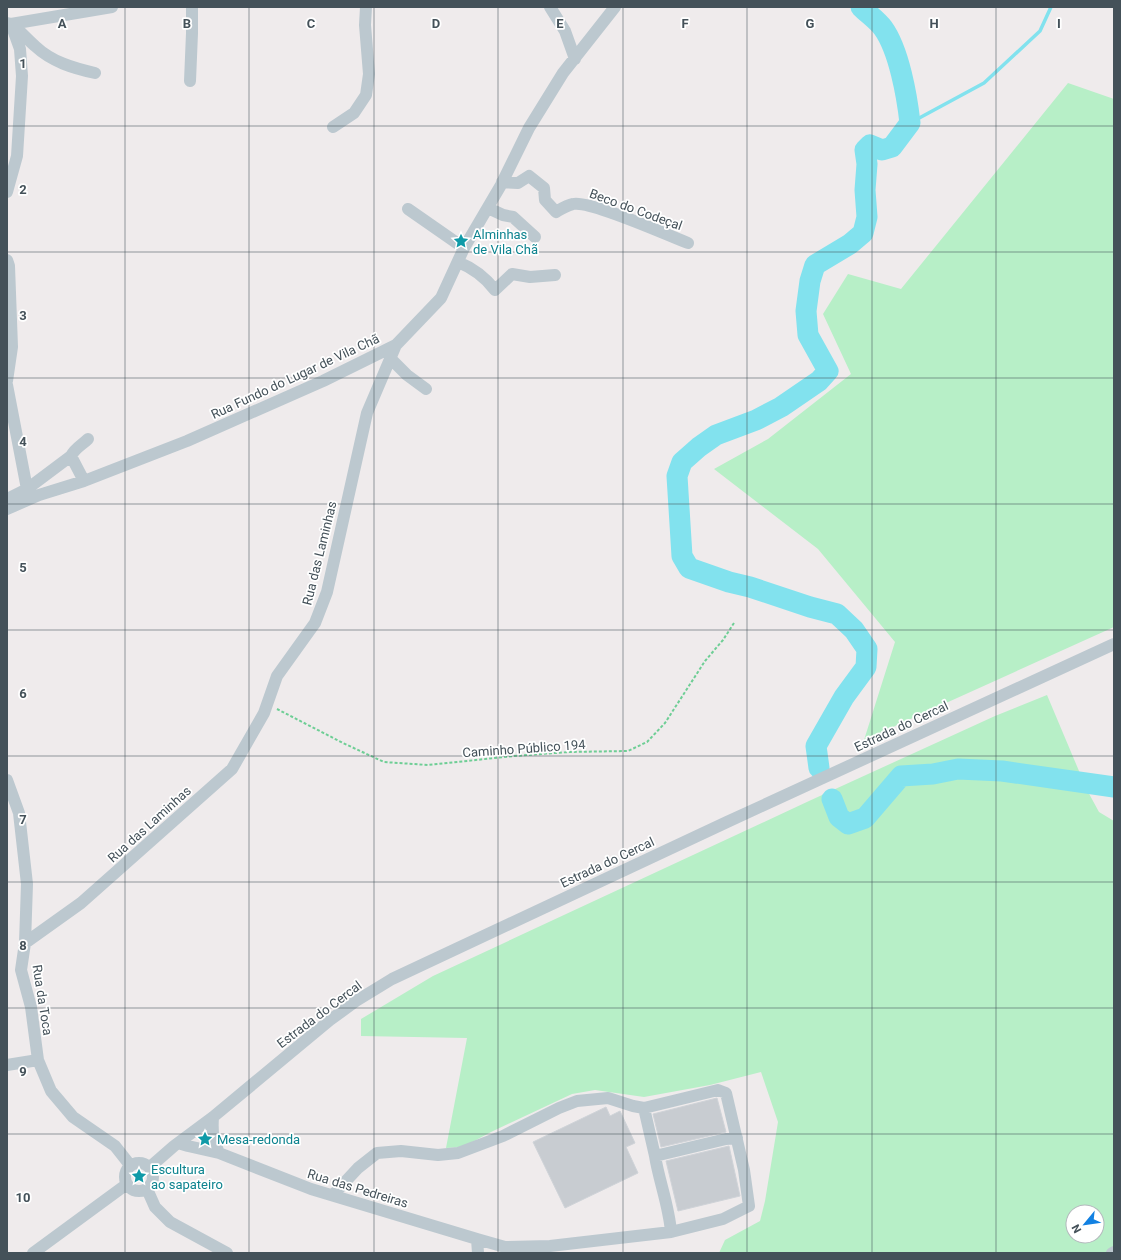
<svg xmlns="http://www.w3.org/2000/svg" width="1121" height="1260" font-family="Roboto,sans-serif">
  <rect width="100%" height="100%" fill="#efebec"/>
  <!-- green -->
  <path fill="#b7efc7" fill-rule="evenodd" d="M1068 83 1114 99V627L864 740 895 642 818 549 714 469 768 439 851 374 823 314 848 274 901 289Z
    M1047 695 1087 790 1099 812 1114 821V1253H719L725 1240 760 1221 765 1201 778 1122 761 1072 710 1085 644 1097 595 1090 572 1094 491 1132 463 1147 446 1148 467 1038 361 1036V1019L433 976 809 801 995 716ZM1073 1212H1097V1236H1073Z"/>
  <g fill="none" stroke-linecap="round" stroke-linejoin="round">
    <!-- stream -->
    <path stroke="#82e2ee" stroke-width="3.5" d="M910 123 984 83 1040 31 1051 7"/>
    <!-- river -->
    <path stroke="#82e2ee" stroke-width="21" d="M819 768 816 746 844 697 866 667 867 649 854 630 837 614 810 607 750 587 729 582 689 568 682 556 677 476 682 462 699 447 716 435 756 420 781 407 819 381 828 371 808 335 806 311 810 281 815 265 850 244 863 233 867 217 865 190 867 164 865 150 870 145 882 150 892 147 910 123C907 96 899 50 883 28 877 20 868 14 861 7
      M832 799 839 817 848 824 865 818 901 776 933 774 958 769 1002 771 1114 787"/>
  </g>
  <!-- building -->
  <path fill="#c8ccd1" stroke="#cfd3d8" d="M717 1098 726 1132 661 1147 653 1114Z
    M606 1107 610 1116 620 1111 635 1143 626 1147 638 1173 565 1208 533 1142Z
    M729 1146 740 1196 678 1211 666 1161Z"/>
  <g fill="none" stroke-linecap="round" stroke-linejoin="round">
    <!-- path -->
    <path stroke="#6ece95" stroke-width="2" stroke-dasharray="3 2" stroke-linecap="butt" d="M277 709 343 743 384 762 428 765 514 756 569 752 628 751 647 742 665 723 705 661 723 640 734 623"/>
    <!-- minor -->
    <path stroke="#bcc8cf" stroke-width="12" d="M550 7 565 31 575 59
      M7 23 11 24 112 7
      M12 24C20 31 27 39 35 46 52 62 73 68 95 73
      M190 81 192 33V7
      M333 127 354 113 366 95 369 74 365 25 366 7
      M502 182 518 183 529 176 544 188 545 200 556 212C561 209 567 205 573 204 590 200 667 235 688 243
      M7 192 17 156 22 76 20 49 11 24
      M488 208 503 215 513 217 535 237
      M408 209 464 248
      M7 260 9 266 12 347 7 381
      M458 262C473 268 485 277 495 290L512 274 530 277 555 275
      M390 358 407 375 426 389
      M7 385 27 489 7 499
      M71 456C75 448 82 445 88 439
      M27 489 71 456 84 481
      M7 509 39 495 84 481 187 441 323 381 396 345 441 298 464 248 501 185 529 128 563 73 615 7
      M7 780 19 813 27 884 25 943 21 970 31 1007 38 1060 51 1091 73 1117 115 1146 130 1165
      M25 943 81 903 232 769 264 713 277 676 315 623 327 592 367 413 396 345
      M7 1065 38 1060
      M644 1108 655 1156
      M178 1143 188 1146 219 1153C213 1141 212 1131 213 1117
      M219 1153 311 1189 477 1239 478 1253
      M125 1177a14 14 0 1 1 28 0a14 14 0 1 1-28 0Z
      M150 1167 174 1146 213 1117 330 1020 356 1001 392 979 727 822 1114 644
      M147 1189 155 1207 170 1222 227 1253
      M333 1195 358 1168 377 1153 401 1151 438 1155 458 1153 503 1136 559 1108 577 1101 608 1098 633 1106 644 1108 718 1090 726 1093 744 1170 749 1206 723 1219 671 1232 550 1246 505 1247 477 1239
      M671 1232C669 1206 659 1181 655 1156L726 1139 737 1138
      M33 1253 127 1184
      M1112 1253 1114 1252"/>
  </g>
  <!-- grid -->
  <path fill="none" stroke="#445159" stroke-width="1" stroke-opacity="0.55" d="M125 7V1253M249 7V1253M374 7V1253M498 7V1253M623 7V1253M747 7V1253M872 7V1253M996 7V1253M7 126H1114M7 252H1114M7 378H1114M7 504H1114M7 630H1114M7 756H1114M7 882H1114M7 1008H1114M7 1134H1114"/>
  <!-- icons -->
  <defs>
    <g id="sight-bare" transform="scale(1.2)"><path d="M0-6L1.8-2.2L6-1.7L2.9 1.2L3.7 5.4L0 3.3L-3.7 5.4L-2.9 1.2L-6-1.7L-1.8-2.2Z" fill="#0f9aa8" stroke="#fff" stroke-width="2.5" paint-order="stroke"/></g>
  </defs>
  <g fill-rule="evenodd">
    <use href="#sight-bare" x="461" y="241"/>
    <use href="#sight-bare" x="205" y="1139"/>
    <use href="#sight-bare" x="139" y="1176"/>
  </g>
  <g text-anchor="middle" stroke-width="3.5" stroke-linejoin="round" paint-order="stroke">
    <!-- street labels -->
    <g font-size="13" fill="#445159" stroke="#fff">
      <text transform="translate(636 209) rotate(20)" y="5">Beco do Codeçal</text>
      <text transform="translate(295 376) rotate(-25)" y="5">Rua Fundo do Lugar de Vila Chã</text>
      <text transform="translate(319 553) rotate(-76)" y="5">Rua das Laminhas</text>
      <text transform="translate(901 726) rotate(-25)" y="5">Estrada do Cercal</text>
      <text transform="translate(524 748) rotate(-4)" y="5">Caminho Público 194</text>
      <text transform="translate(149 824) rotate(-42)" y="5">Rua das Laminhas</text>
      <text transform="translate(607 862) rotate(-25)" y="5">Estrada do Cercal</text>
      <text transform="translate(43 1000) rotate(81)" y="5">Rua da Toca</text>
      <text transform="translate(319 1014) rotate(-37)" y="5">Estrada do Cercal</text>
      <text transform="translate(358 1188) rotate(17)" y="5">Rua das Pedreiras</text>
    </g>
    <!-- culture labels -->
    <g font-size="13" fill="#0d838f" stroke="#fff" text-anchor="start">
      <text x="473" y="239">Alminhas<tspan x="473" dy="15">de Vila Chã</tspan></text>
      <text x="217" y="1144">Mesa-redonda</text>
      <text x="151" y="1174">Escultura<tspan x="151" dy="15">ao sapateiro</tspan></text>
    </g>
  </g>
  <g font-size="13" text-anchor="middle" font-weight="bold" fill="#445159" stroke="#fff" stroke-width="3.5" stroke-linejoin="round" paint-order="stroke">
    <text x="62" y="28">A</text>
    <text x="187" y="28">B</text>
    <text x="311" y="28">C</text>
    <text x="436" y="28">D</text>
    <text x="560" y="28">E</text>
    <text x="685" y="28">F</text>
    <text x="810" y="28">G</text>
    <text x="934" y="28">H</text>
    <text x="1059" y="28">I</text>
    <text x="23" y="68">1</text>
    <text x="23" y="194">2</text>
    <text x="23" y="320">3</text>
    <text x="23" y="446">4</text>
    <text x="23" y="572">5</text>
    <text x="23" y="698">6</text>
    <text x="23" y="824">7</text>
    <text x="23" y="950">8</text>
    <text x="23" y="1076">9</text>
    <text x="23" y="1202">10</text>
  </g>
  <!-- border -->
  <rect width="1121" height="1260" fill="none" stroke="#445159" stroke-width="16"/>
  <!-- north arrow -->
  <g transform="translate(1085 1224) rotate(241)"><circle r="19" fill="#ffffff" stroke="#b4b9bd"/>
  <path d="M0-3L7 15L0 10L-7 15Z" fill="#1281e2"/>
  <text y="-6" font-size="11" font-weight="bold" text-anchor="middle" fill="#445159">N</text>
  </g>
</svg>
